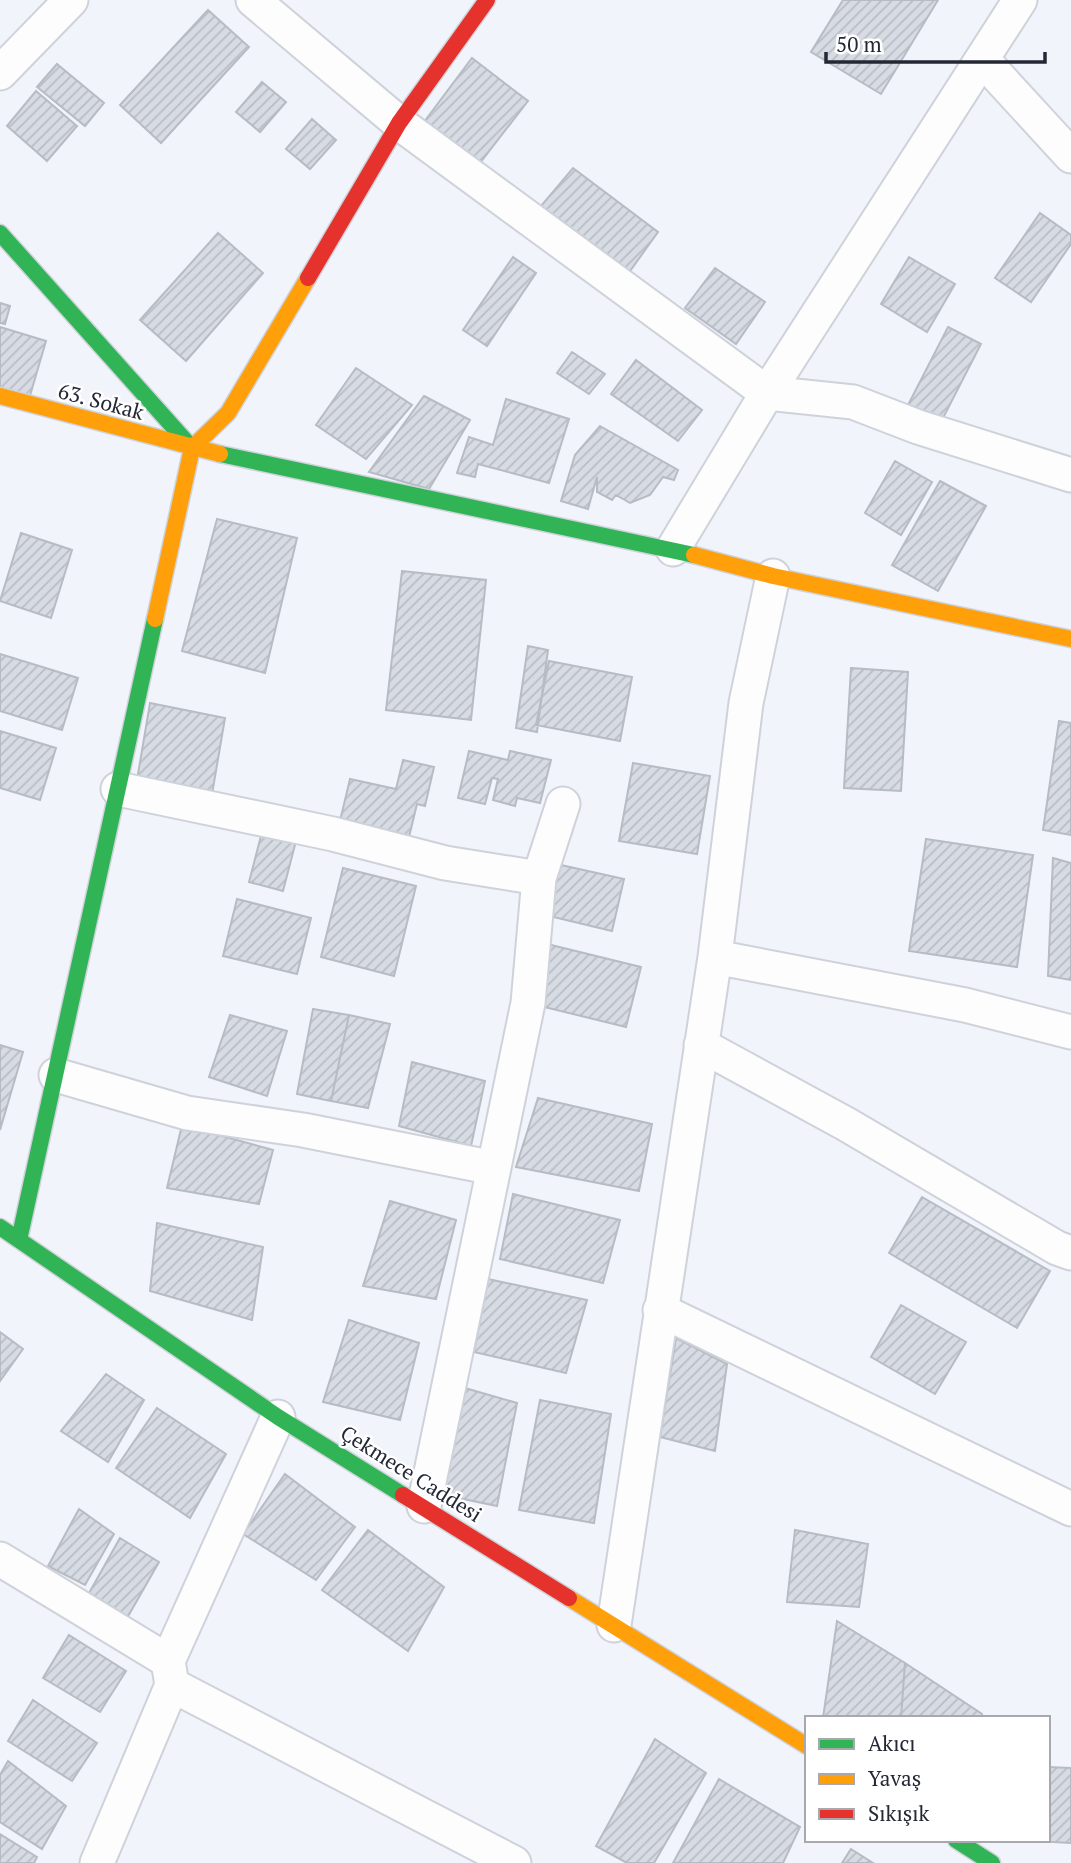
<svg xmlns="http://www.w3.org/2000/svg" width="1071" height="1863" font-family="'PT Serif',serif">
  <defs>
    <pattern id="building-hatch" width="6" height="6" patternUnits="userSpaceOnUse" patternTransform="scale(1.75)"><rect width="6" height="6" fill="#d7dbe3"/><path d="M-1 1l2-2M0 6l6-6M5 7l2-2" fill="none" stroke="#b8bcc3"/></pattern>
  </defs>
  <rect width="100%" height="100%" fill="#f1f4fb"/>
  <!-- building -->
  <path fill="url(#building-hatch)" stroke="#b7bbc3" stroke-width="2" d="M843 0H938L881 94 811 52Z
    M208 10 249 47 161 143 120 105Z
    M472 58 528 101 476 168 421 126Z
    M57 64 104 103 85 126 37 87Z
    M262 82 286 102 260 132 236 112Z
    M36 91 77 126 47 161 7 126Z
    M312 119 336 140 310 169 286 149Z
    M573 168 658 232 620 285 530 219Z
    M1040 213 1071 235V244L1031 302 995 278Z
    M218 233 263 273 186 361 140 320Z
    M513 257 536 273 487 346 463 330Z
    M909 257 955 284 927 332 881 304Z
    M715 268 765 302 736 344 685 308Z
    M0 303 10 306 5 324 0 323Z
    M0 327 46 341 29 399 0 390Z
    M948 327 981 344 941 422 908 405Z
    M572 352 605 374 589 394 557 373Z
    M636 360 702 410 678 441 611 394Z
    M356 368 412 405 366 459 316 425Z
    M424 396 470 420 429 489 369 472Z
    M506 399 569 419 549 483 478 464 475 477 457 473 469 437 493 445Z
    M600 426 678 470 674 480 663 477 650 495 630 503 616 495 612 500 597 492V477L588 509 561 501 575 455Z
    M895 461 932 482 901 535 865 513Z
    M940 481 986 506 938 591 892 565Z
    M217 519 297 538 265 673 182 651Z
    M21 533 72 550 51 618 0 601Z
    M402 571 486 580 471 720 386 710Z
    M528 646 548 650 537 732 516 728Z
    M0 654 78 678 62 730 0 711Z
    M549 661 632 677 620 741 536 725Z
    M851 668 908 672 901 791 844 788Z
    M150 703 225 718 211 800 136 786Z
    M1059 721 1071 723V835L1043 830Z
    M0 731 56 748 40 800 0 788Z
    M469 751 508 760 510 751 551 760 540 803 517 798 515 806 493 800 498 779 492 778 485 804 458 798Z
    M403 760 434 767 425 806 417 804 408 841 339 825 350 779 396 789Z
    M633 763 710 776 697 854 619 841Z
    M262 832 296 841 283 891 249 882Z
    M926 839 1033 855 1017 967 909 951Z
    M1053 858 1071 863V980L1048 976Z
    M552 863 624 879 612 931 541 914Z
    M343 868 416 886 394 976 321 957Z
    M237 899 311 918 297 974 223 956Z
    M543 943 641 967 626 1027 528 1003Z
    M313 1009 349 1015 331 1101 297 1094Z
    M230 1015 287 1031 267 1096 209 1077Z
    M349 1015 390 1024 368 1108 331 1101Z
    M0 1045 23 1052 0 1130Z
    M412 1062 485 1081 471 1146 399 1126Z
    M538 1098 652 1124 639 1191 516 1167Z
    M182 1125 273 1150 259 1204 167 1188Z
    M513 1194 620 1220 603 1283 500 1259Z
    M922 1197 1050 1271 1017 1328 889 1253Z
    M390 1201 456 1220 436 1299 363 1286Z
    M157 1223 263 1247 252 1320 150 1291Z
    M488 1279 587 1300 566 1373 474 1352Z
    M901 1305 966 1342 935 1394 871 1357Z
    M349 1320 419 1343 400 1420 323 1402Z
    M0 1332 23 1349 0 1381Z
    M676 1338 727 1364 715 1451 660 1437Z
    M106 1374 144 1400 108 1462 61 1431Z
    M458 1386 517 1403 497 1506 439 1494Z
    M540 1400 611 1414 594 1523 519 1510Z
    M157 1408 226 1454 190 1518 116 1468Z
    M285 1474 355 1527 316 1580 243 1534Z
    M79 1509 114 1534 85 1585 48 1566Z
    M368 1530 444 1587 408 1651 322 1590Z
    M795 1530 868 1544 859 1607 787 1602Z
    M120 1538 159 1562 127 1618 88 1595Z
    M837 1621 905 1663 901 1718H823Z
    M69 1635 126 1671 100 1712 43 1678Z
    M905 1663 982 1714 981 1718H901Z
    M33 1700 97 1743 72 1781 8 1741Z
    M655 1739 706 1773 654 1863H627L596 1846Z
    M8 1761 66 1806 42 1849 0 1822V1775Z
    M1048 1767 1071 1768V1843L1017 1840H1048Z
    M719 1779 800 1827 783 1863H673Z
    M0 1834 37 1857 34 1863H0Z
    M851 1849 873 1863H842Z"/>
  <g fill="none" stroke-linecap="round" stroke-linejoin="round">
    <!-- street casing -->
    <g stroke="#ced2da" stroke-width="37">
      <path id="street" d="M253 0 399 123 767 393 853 402 918 427 1071 475
        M982 59 1071 156
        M0 73 71 0
        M673 549 767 393 1020 0
        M118 789 333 834 445 863 539 878
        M715 957 965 1005 1071 1032
        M701 1045 846 1124 1057 1248 1071 1253
        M56 1075 187 1113 303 1130 494 1168
        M660 1310 1071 1509
        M424 1506 528 1003 539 878 563 804
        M0 1559 168 1661
        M614 1625 715 957 746 703 773 576
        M172 1685 514 1863
        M97 1863 172 1685 168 1661 278 1417"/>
    </g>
    <!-- fast casing -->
    <g stroke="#ced2da" stroke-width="19">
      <path id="fast" d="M0 233 192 448
        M220 454 694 555
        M0 1227 278 1417 403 1495
        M19 1240 155 619
        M956 1840 992 1863"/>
    </g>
    <!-- slow casing -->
    <g stroke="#ced2da" stroke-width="19">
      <path id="slow" d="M0 396 220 454
        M694 555 773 576 1071 639
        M155 619 192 448 228 413 308 278
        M569 1598 807 1746"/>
    </g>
    <!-- jam casing -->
    <g stroke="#ced2da" stroke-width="19">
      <path id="jam" d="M308 278 399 123 487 0
        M403 1495 569 1598"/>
    </g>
    <!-- street -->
    <use href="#street" stroke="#fdfdfe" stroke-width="33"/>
    <!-- fast -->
    <use href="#fast" stroke="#30b455" stroke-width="16"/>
    <!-- slow -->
    <use href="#slow" stroke="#ff9f0a" stroke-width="16"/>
    <!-- jam -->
    <use href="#jam" stroke="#e5322d" stroke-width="16"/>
  </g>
  <g text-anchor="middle" stroke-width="5" stroke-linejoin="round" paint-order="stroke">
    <!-- street labels -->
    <g font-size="21" fill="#242834" stroke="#fff">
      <text transform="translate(101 402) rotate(15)" y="7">63. Sokak</text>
      <text transform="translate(411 1474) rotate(32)" y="7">Çekmece Caddesi</text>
    </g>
  </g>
  <!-- legend -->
  <rect x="805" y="1716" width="245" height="126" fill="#ffffff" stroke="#a7a9ae" stroke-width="2"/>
  <rect x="819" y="1739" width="35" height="10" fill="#30b455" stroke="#a7a9ae" stroke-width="2"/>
  <text x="868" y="1751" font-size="21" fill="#242834">Akıcı</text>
  <rect x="819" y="1774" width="35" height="10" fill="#ff9f0a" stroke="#a7a9ae" stroke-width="2"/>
  <text x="868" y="1786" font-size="21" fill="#242834">Yavaş</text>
  <rect x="819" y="1809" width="35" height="10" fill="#e5322d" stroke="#a7a9ae" stroke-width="2"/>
  <text x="868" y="1821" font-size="21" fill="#242834">Sıkışık</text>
  <!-- scale -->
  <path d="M826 52v10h219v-10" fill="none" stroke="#242834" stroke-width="3.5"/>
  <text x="836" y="52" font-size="21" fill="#242834" stroke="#ffffff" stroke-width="5" paint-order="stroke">50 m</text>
</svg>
